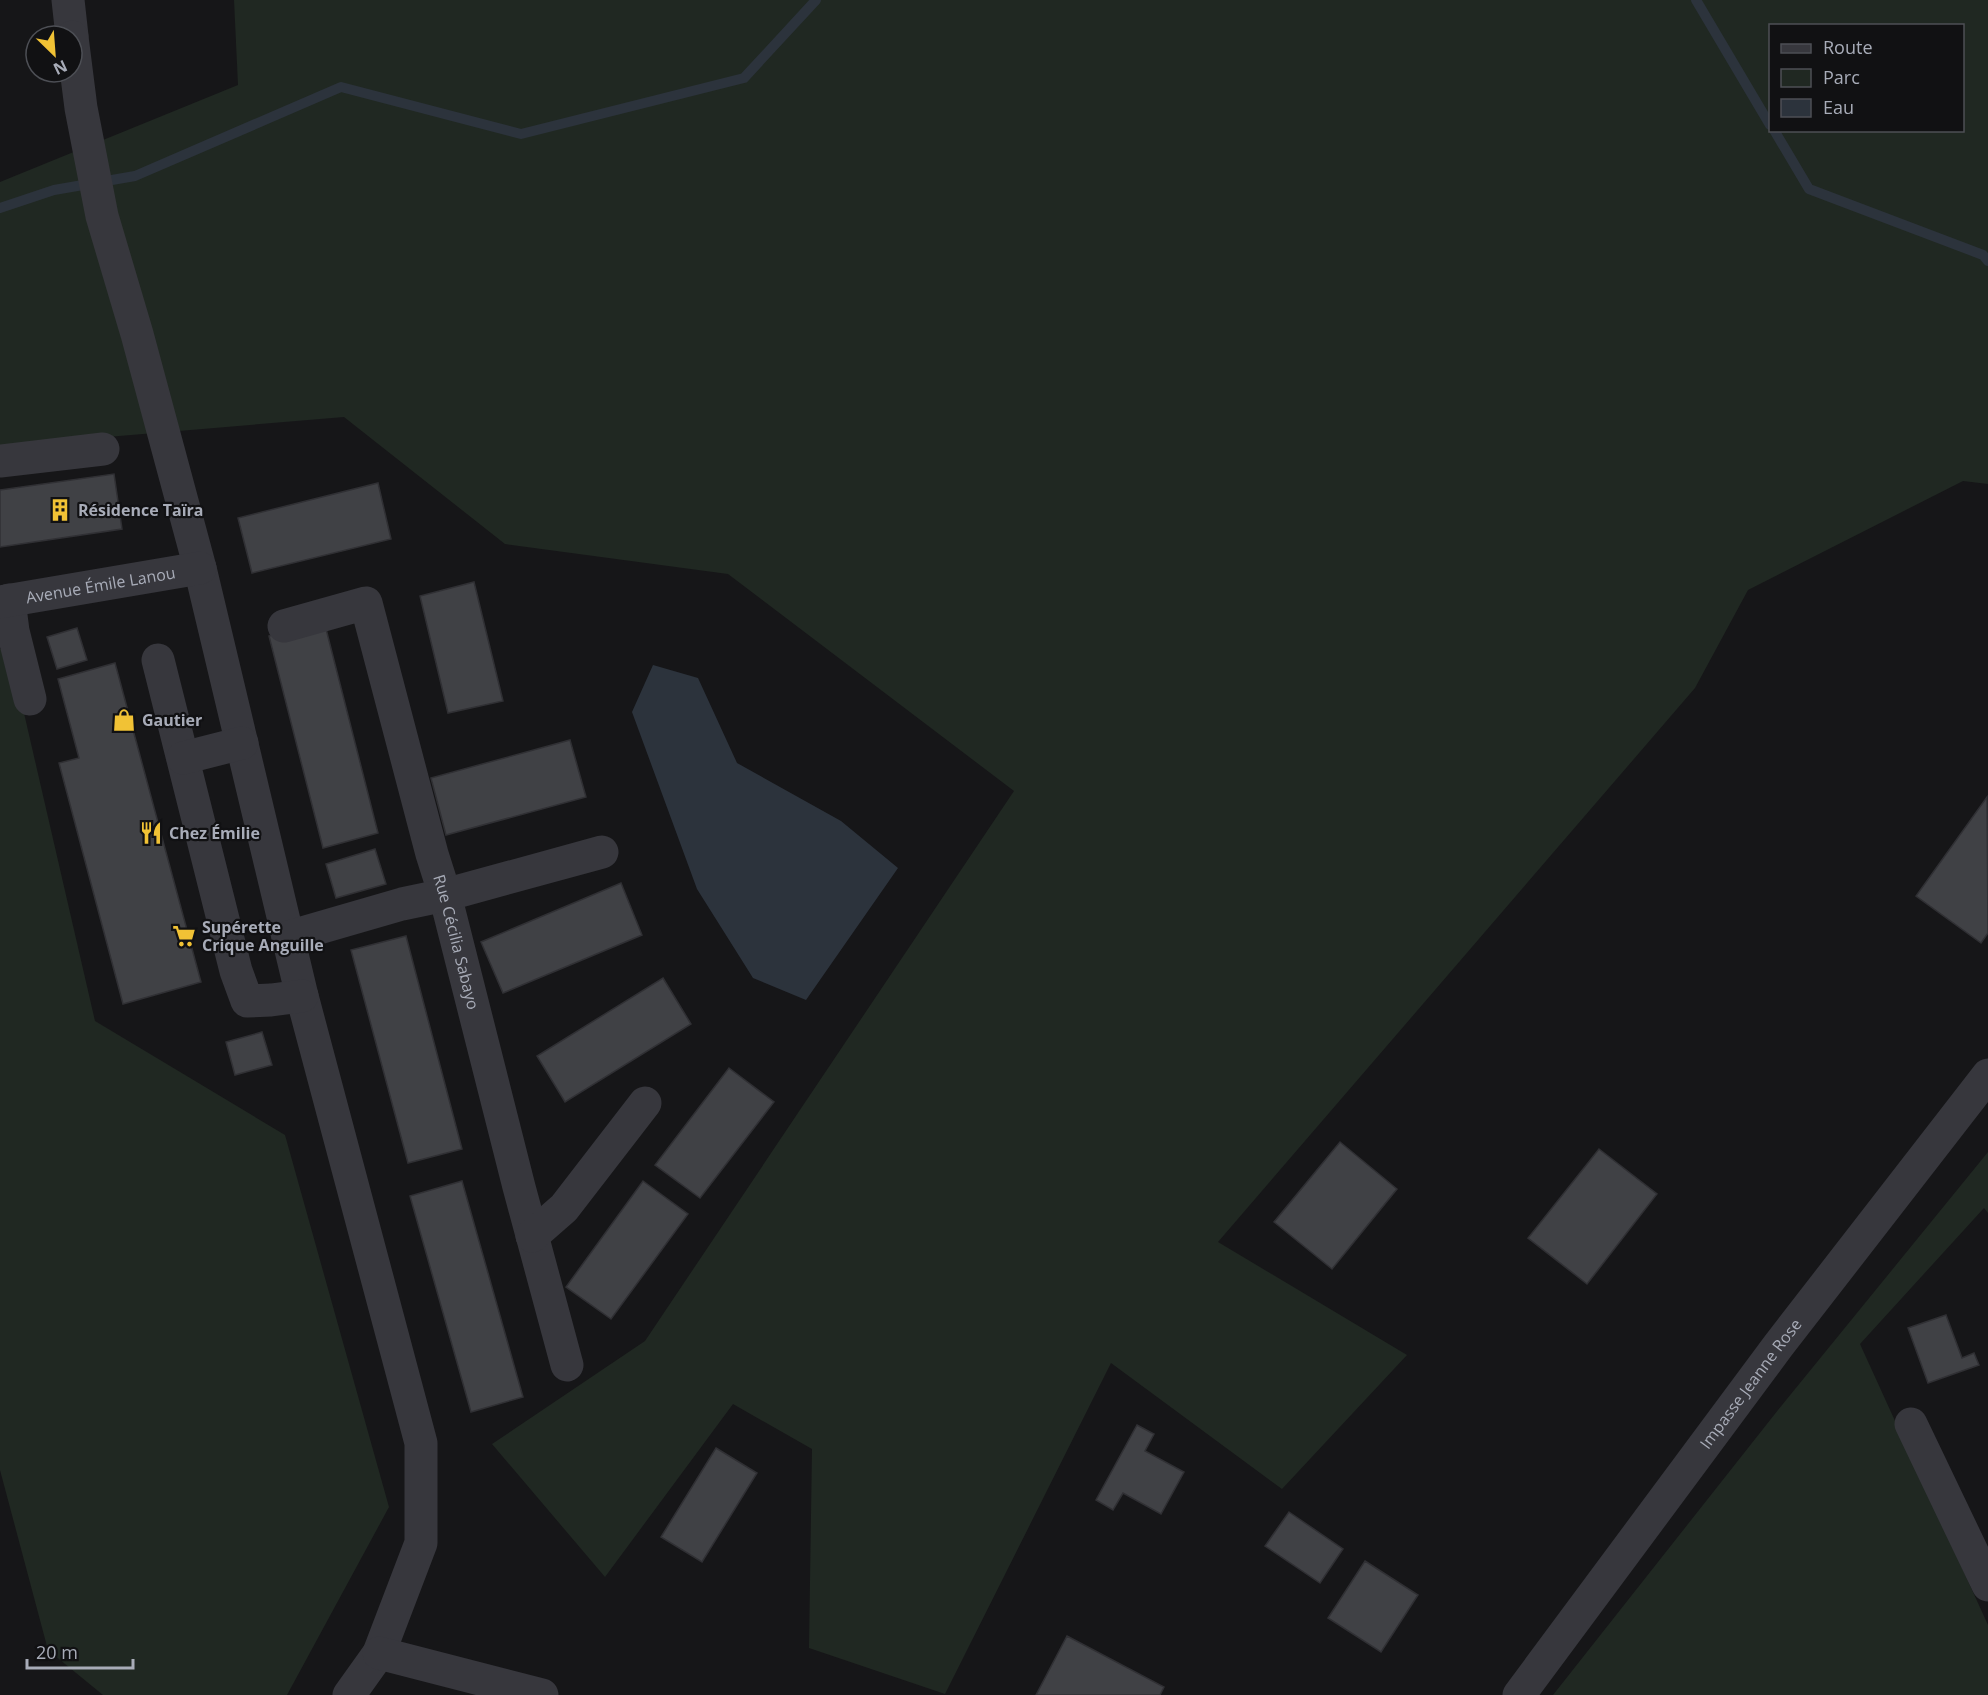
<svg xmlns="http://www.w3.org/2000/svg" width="1988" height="1695" font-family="'Open Sans',sans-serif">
  <rect width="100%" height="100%" fill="#161618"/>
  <!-- green -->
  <path fill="#202822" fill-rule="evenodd" d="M234 0H1988V484L1963 481 1748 590 1695 688 1218 1242 1407 1355 1282 1489 1111 1363 945 1694 809 1648 812 1449 733 1404 605 1577 492 1444 645 1341 1014 791 728 574 505 544 344 417 0 446V182L238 85ZM1770 26H1962V130H1770Z
    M9 648 95 1021 285 1135 389 1507 287 1695H103L48 1650 0 1470V649Z
    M1988 1152V1213L1984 1208 1860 1344 1988 1625V1695H1553L1778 1410Z"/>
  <!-- water -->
  <path fill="#2c333c" d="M653 665 698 678 737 763 841 821 898 868 806 1000 753 978 697 889 632 712Z"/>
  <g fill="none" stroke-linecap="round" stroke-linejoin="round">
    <!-- stream -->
    <path stroke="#2c333c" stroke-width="10" d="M1696 0 1770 125
      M1774 130 1809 189 1983 255 1988 261
      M0 208 54 190 135 176 341 87 521 134 744 78 816 0"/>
  </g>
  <!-- building -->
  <path fill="#404145" stroke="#303034" stroke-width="1.5" d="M114 474 122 529 0 547V490Z
    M378 483 391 539 252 573 238 518Z
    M474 582 503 701 448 713 420 596Z
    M324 621 378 833 323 848 269 636Z
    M77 628 87 660 57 669 47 637Z
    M115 663 201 982 123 1004 59 763 79 758 58 679Z
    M570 740 586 797 446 835 431 778Z
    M1987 797 1988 933 1981 943 1916 896Z
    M375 849 386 884 336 898 326 864Z
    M621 883 642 935 503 993 481 942Z
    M406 936 462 1149 408 1163 351 950Z
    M663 978 691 1024 565 1102 537 1056Z
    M262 1032 272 1065 235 1075 226 1042Z
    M729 1068 774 1102 700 1198 655 1165Z
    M1340 1142 1397 1189 1332 1269 1274 1222Z
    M1599 1149 1657 1194 1587 1284 1528 1238Z
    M462 1181 523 1397 471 1412 410 1196Z
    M643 1181 688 1214 611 1319 566 1287Z
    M1946 1315 1962 1358 1974 1353 1979 1365 1928 1383 1908 1328Z
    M1137 1425 1154 1434 1145 1451 1184 1472 1161 1514 1123 1493 1113 1510 1096 1500Z
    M716 1448 757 1473 702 1562 661 1537Z
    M1289 1512 1343 1549 1320 1583 1265 1546Z
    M1365 1561 1418 1595 1381 1652 1328 1618Z
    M1067 1636 1164 1687 1160 1695H1036Z"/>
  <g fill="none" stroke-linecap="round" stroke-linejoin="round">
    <!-- minor -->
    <g stroke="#37373d" stroke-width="33">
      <path d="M68 0 72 36"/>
      <path d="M72 37 81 108 102 216 137 334 200 568 302 996 421 1443V1543L379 1653 349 1695"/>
      <path d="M0 461 103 449"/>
      <path d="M9 600 13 631 30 699"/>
      <path id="s1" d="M0 602 200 568"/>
      <path id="s2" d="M284 626 366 603 432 854 445 895 519 1187 567 1365"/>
      <path d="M158 660 236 971 247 1001 271 1000 302 996"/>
      <path d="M183 758 242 743"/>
      <path d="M288 937 402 904 445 895 602 852"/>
      <path d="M532 1236 564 1208 645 1103"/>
      <path d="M1911 1424 1988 1585"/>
      <path d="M379 1653 542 1695"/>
      <path id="s3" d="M1519 1695 1778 1346 1988 1075"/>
    </g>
  </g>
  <!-- icons -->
  <defs>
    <g id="building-bare" transform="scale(1.8)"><path d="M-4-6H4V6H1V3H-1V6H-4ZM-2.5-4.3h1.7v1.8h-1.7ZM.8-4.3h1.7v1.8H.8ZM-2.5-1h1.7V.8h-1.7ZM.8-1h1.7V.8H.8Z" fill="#f1c235" stroke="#111113" stroke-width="2.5" paint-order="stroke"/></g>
    <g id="shop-bare" transform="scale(1.8)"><path d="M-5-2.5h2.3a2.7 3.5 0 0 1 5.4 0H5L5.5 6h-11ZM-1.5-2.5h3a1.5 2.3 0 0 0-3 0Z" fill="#f1c235" stroke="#111113" stroke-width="2.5" paint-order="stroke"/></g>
    <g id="restaurant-bare" transform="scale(1.8)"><path d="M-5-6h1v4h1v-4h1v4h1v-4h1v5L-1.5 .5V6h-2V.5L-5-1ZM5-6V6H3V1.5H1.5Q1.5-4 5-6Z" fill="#f1c235" stroke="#111113" stroke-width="2.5" paint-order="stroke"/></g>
    <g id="supermarket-bare" transform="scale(1.8)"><path d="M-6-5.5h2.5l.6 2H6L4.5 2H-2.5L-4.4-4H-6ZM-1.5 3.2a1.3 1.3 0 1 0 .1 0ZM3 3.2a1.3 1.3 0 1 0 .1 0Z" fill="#f1c235" stroke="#111113" stroke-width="2.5" paint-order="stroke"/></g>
  </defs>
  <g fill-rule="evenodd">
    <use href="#building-bare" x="60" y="510"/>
    <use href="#shop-bare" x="124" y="720"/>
    <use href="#restaurant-bare" x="151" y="833"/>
    <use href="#supermarket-bare" x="184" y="936"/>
  </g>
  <g text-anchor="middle" stroke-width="4.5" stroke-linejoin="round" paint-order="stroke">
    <!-- poi labels -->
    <g font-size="16" font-weight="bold" fill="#a8acb8" stroke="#111113" text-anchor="start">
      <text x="78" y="516">Résidence Taïra</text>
      <text x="142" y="726">Gautier</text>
      <text x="169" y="839">Chez Émilie</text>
      <text x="202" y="933">Supérette<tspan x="202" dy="18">Crique Anguille</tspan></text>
    </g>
    <!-- street labels -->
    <g font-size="16" fill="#a8acb8" stroke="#111113">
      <text dy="6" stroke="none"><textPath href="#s1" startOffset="102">Avenue Émile Lanou</textPath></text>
      <text dy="6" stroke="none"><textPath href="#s2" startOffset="436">Rue Cécilia Sabayo</textPath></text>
      <text dy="6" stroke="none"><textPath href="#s3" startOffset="388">Impasse Jeanne Rose</textPath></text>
    </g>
  </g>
  <!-- legend -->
  <rect x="1769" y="24" width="195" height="108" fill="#111113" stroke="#4d4f55" stroke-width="1.5"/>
  <rect x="1781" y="44" width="30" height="9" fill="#37373d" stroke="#4d4f55" stroke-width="1.5"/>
  <text x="1823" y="54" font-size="18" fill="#a8acb8">Route</text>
  <rect x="1781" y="69" width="30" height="18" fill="#202822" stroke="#4d4f55" stroke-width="1.5"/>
  <text x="1823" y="84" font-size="18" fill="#a8acb8">Parc</text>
  <rect x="1781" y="99" width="30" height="18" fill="#2c333c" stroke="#4d4f55" stroke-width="1.5"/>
  <text x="1823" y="114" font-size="18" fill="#a8acb8">Eau</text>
  <!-- north arrow -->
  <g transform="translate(54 54) rotate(155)"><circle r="28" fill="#111113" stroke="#4d4f55" stroke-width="1.5"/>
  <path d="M0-4.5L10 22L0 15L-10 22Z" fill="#f1c235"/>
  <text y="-9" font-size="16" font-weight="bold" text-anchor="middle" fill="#a8acb8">N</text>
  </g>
  <!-- scale -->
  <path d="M27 1659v9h106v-9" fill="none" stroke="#a8acb8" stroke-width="3"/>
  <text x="36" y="1659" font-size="18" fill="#a8acb8" stroke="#111113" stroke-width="4.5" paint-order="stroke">20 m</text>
</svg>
